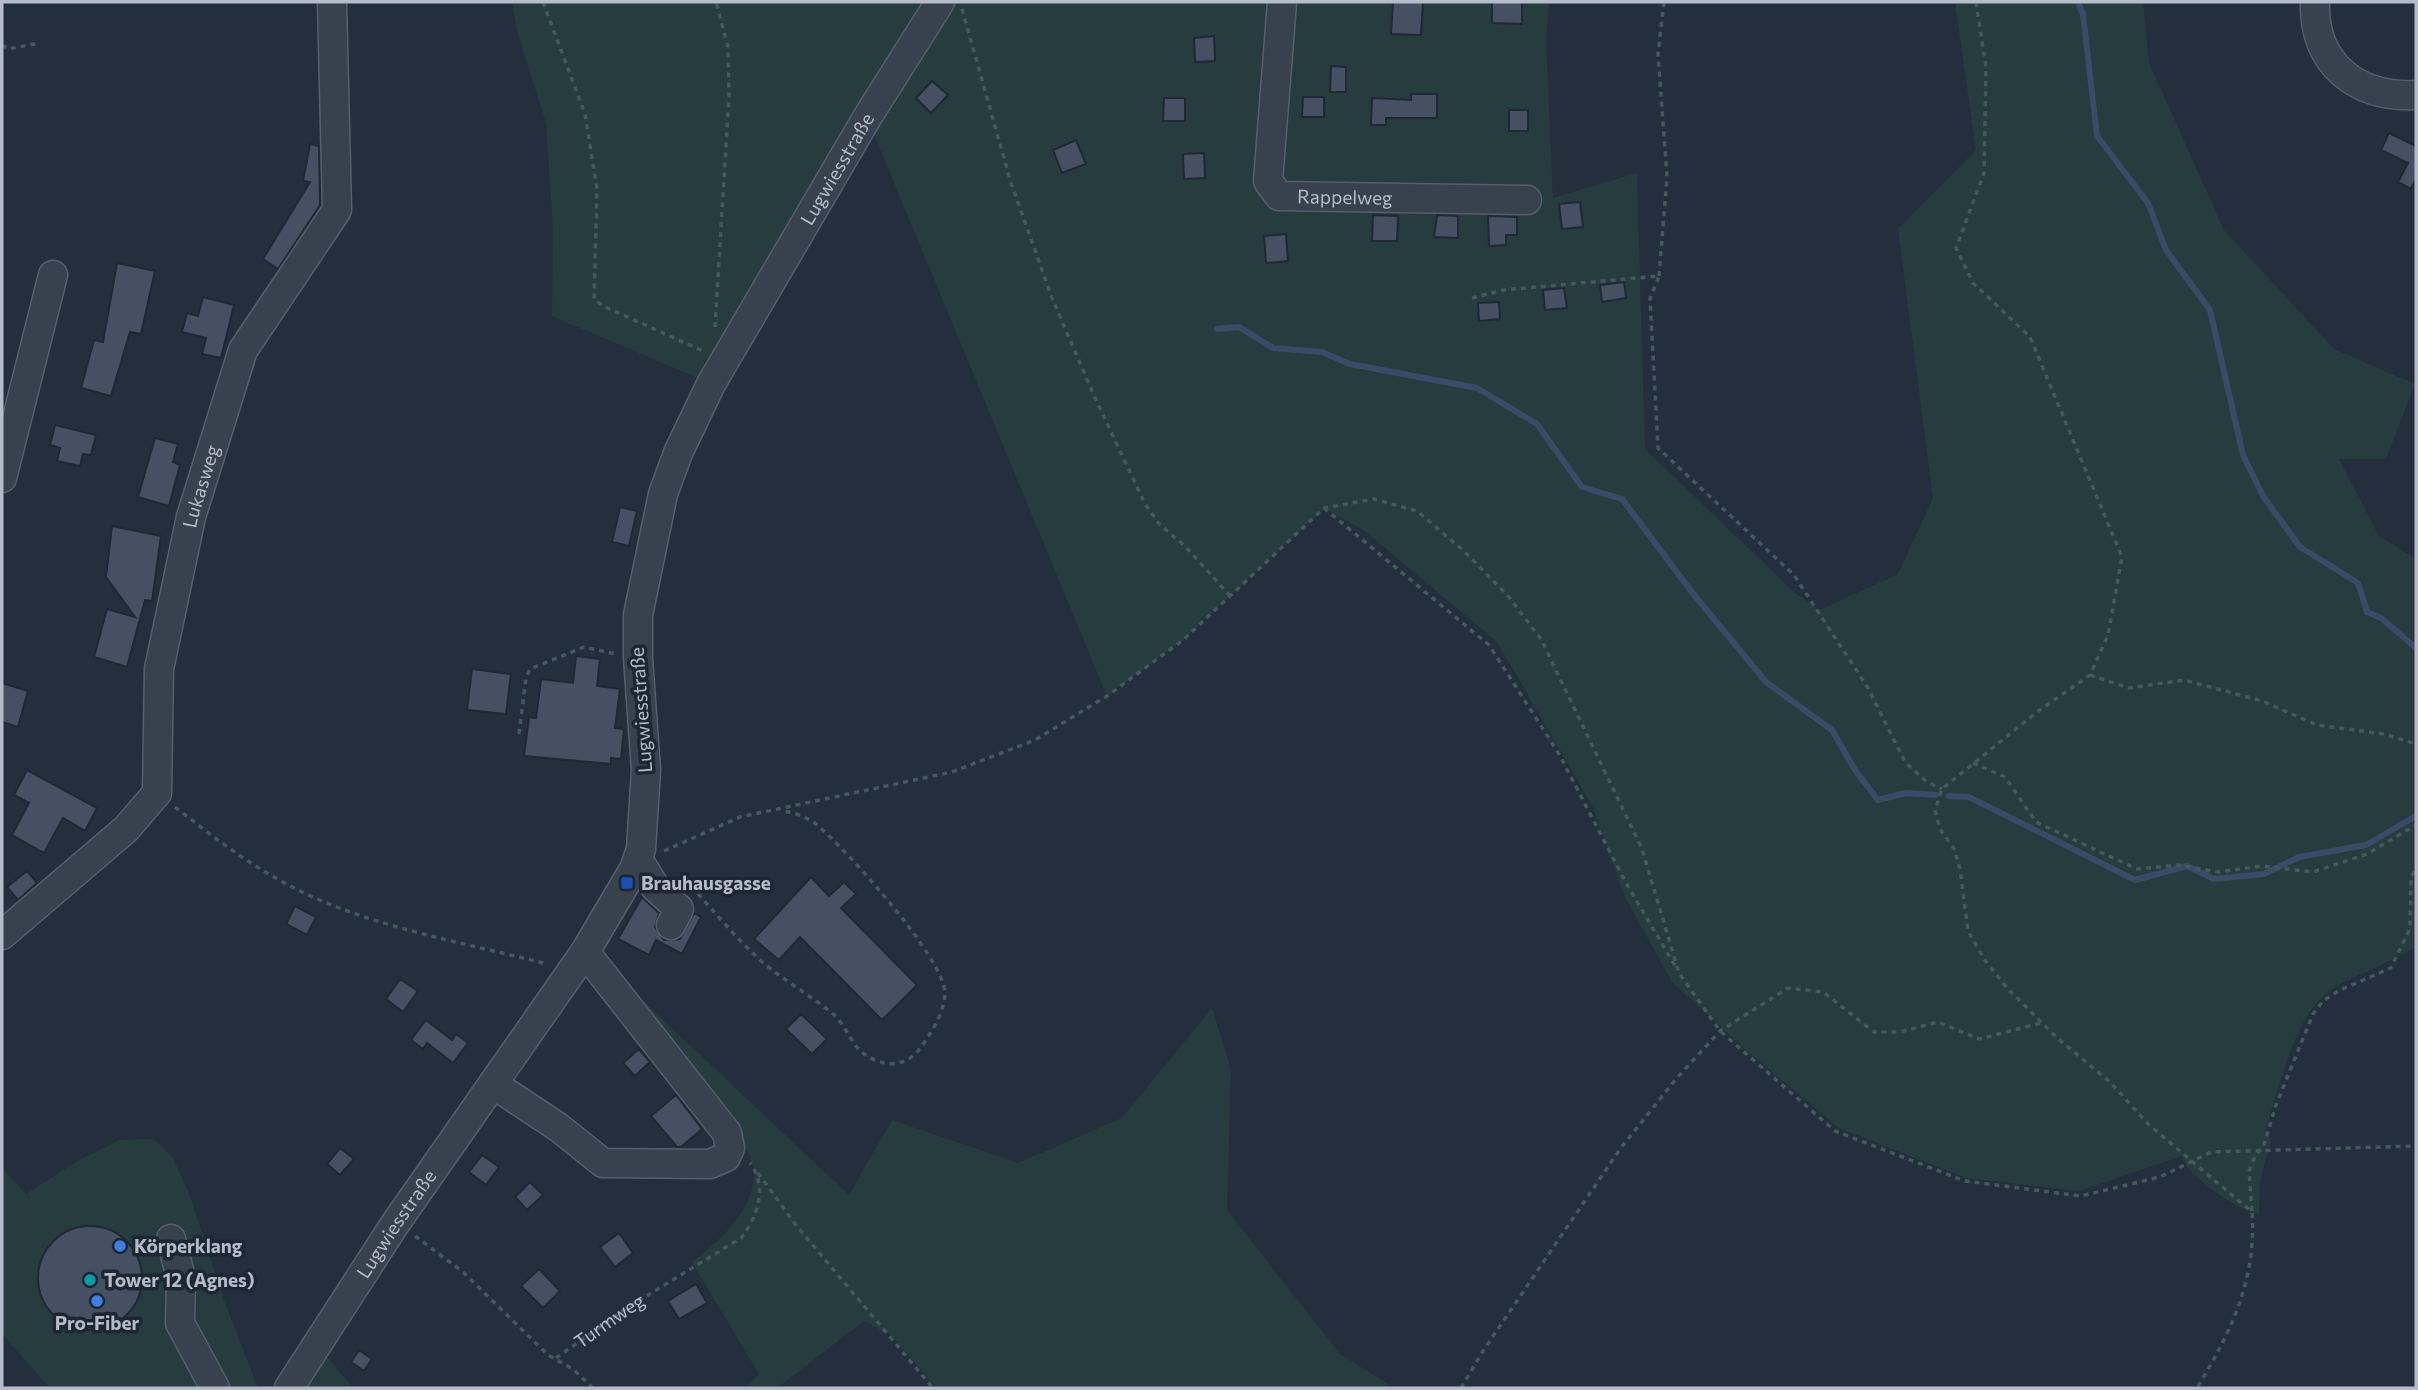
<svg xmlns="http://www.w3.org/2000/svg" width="2418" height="1390" font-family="Commissioner,sans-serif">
  <rect width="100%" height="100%" fill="#242f3e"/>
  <!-- green -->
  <path fill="#263c3f" d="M512 2H927L716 364 706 359 698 378 552 316 553 229 546 123 517 31Z
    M951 2H1549L1546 39 1553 198 1637 173 1645 449 1795 593 1820 610 1898 574 1933 498 1898 229 1976 150 1955 2H2143L2149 63 2224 230 2334 349 2415 384 2386 459H2339L2379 536 2416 559V946C2390 965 2358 972 2331 990 2294 1015 2279 1088 2266 1129L2271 1141 2260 1180 2259 1214C2239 1211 2185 1176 2182 1156L2079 1191 1966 1178 1839 1128 1748 1052 1672 982 1625 897 1592 805 1497 642 1366 532 1325 508 1183 640 1107 696 873 132Z
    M645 1003 849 1195 892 1120 1018 1163 1122 1118 1212 1008 1231 1069 1227 1210 1340 1354 1394 1388H937L892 1336 864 1321 777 1388H744L759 1374 692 1262C720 1240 754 1212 754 1172 753 1134 665 1044 638 1013Z
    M153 1139 173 1157 190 1196 224 1300 258 1388H50L2 1334V1168L26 1194 79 1160 120 1140Z
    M322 1351 353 1388H301Z"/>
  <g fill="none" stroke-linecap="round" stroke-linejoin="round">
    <!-- stream -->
    <path stroke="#394c67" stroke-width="6" d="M2078 2 2083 14 2097 136 2148 203 2166 250 2210 310 2243 455 2263 496 2300 547 2358 583 2367 612 2381 618 2416 648
      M1217 329 1239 327 1273 348 1322 352 1350 364 1477 388 1537 424 1582 487 1622 499 1691 591 1766 682 1832 730 1855 770 1878 800 1906 793 1936 795
      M1949 796 1969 797 2135 880 2187 866 2214 879 2264 874 2299 857 2366 845 2416 816"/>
  </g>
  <!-- building -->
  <path fill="#455162" stroke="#1f2835" stroke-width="2" d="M1393 2H1423L1421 35 1391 34Z
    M1492 2H1522V24L1492 23Z
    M1214 36 1215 61 1195 62 1194 38Z
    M1331 66 1346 67V92H1330Z
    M932 81 948 95 931 113 916 98Z
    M1411 94H1437V118H1386V125H1371L1372 98 1411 100Z
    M1303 97H1324V117H1302Z
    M1164 98H1185V121H1163Z
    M1509 110H1528V131H1509Z
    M2389 133 2416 146V179L2411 189 2398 182 2408 163 2381 150Z
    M1076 140 1086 164 1062 173 1053 150Z
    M310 144 319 146 320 205 278 269 263 259 310 182 303 181Z
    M1204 153 1205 178 1184 179 1183 154Z
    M1580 202 1583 227 1562 229 1559 204Z
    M1373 215 1398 216 1397 241H1372Z
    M1437 215 1458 216V238L1434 237Z
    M1488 216 1517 217V235H1506V245L1489 246Z
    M1286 234 1288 261 1266 263 1264 236Z
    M117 263 155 271 141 334 130 332 111 396 81 388 94 340 103 342Z
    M1624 282 1626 298 1602 302 1600 285Z
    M1564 288 1567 308 1545 310 1543 290Z
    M203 297 234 305 221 358 202 354 206 338 182 332 187 313 198 316Z
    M1499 302 1500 319 1479 321 1478 303Z
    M55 425 96 435 91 455 83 454 80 466 57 461 60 448 50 445Z
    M155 438 178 444 173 462 180 465 169 506 138 497Z
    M620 507 637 511 629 546 612 542Z
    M112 526 161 536 152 601 145 600 127 667 94 657 107 609 135 617 106 577Z
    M576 656 600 659 597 686 620 689 615 728 624 729 621 759 611 758V764L524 756 529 717 536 718 541 679 573 683Z
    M472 669 511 674 506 714 467 710Z
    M2 683 28 691 18 727 2 722Z
    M27 770 97 808 85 831 63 818 44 853 12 835 29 803 14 795Z
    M27 871 37 883 18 900 7 887Z
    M811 877 829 896 844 882 856 894 841 908 917 985 882 1020 800 937 779 960 754 939Z
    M642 897 659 913 655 927 664 940 680 939 694 913 701 917 682 954 656 940 649 955 618 939Z
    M295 906 316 917 307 935 286 924Z
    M400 979 418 991 403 1012 386 999Z
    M801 1014 827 1039 812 1054 786 1029Z
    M426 1020 452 1040 456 1034 468 1043 453 1063 427 1043 423 1049 411 1040Z
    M639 1049 650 1062 635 1076 623 1063Z
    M676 1095 702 1129 681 1147H677L651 1116Z
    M340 1148 354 1159 340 1175 327 1164Z
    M482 1155 499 1167 486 1185 469 1172Z
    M530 1182 543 1195 527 1210 515 1197Z
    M38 1278a52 52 0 1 1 104 0a52 52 0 1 1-104 0Z
    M619 1233 633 1253 615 1267 600 1247Z
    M539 1269 560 1291 543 1308 521 1286Z
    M696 1284 707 1303 679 1319 668 1301Z
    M359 1350 372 1359 364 1371 351 1362Z"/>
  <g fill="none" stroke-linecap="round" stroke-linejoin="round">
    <!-- minor casing -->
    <g stroke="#565f6c" stroke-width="31">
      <g id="minor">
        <path id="s2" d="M1282 2 1268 181 1279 196 1527 200"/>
        <path d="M2315 2C2313 64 2357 98 2416 95"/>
        <path d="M2 478 53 275"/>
        <path d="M638 859 655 887 679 909 671 925"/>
        <path id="s3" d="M2 935 126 829 157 793 159 669 191 517 243 350 337 210 332 2"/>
        <path d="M493 1084 558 1127 603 1163 710 1164 726 1157 730 1148 727 1133 585 952"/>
        <path d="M171 1239 181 1278 180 1323 215 1388"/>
        <path id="s4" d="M289 1388 395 1224 585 952 634 869 641 849 646 770 638 658V615L663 494 678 453 711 384 868 116 940 2"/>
      </g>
    </g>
    <!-- path -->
    <g stroke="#44595c" stroke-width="3.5" stroke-dasharray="5 5" stroke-linecap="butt">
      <path d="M543 2 585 114 597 189 594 299 603 306 703 351"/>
      <path d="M1976 2 1986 67 1984 173 1956 248 1973 283 2030 337 2122 557 2108 635 2090 675 2037 712 1942 789 1935 810 1940 829 1954 849 1960 869 1968 931 1984 959 2007 988 2056 1037 2110 1082 2148 1124 2252 1212C2257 1279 2231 1332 2197 1388"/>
      <path d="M962 9 1011 183 1052 298 1096 400 1145 504 1160 525 1185 546 1231 597"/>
      <path d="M2 45 8 49 39 43"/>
      <path d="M1659 276 1667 177 1658 54 1664 2"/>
      <path d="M1472 298 1503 290 1659 276 1650 299 1658 448 1794 575 1868 688 1905 762 1927 782 1942 789"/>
      <path d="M715 327 729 97 728 47 716 2"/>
      <path d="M1324 508 1489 645 1559 754 1626 883 1677 969"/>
      <path d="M2090 675 2129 688 2184 680 2262 701 2317 725 2384 734 2416 744"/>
      <path d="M519 734 526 678 530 669 584 647 616 654"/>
      <path d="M1973 763 2005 777 2036 822 2137 869 2178 865 2218 872 2262 866 2313 872 2367 854 2416 825"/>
      <path d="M175 807C209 834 243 860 281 881 361 926 459 941 547 964"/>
      <path d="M664 851 740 817 952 772 1035 740 1107 696 1183 640 1324 508 1374 499 1417 511 1464 551 1508 596 1541 639 1642 849 1679 973 1720 1031 1835 1131 1965 1181 2081 1196 2160 1177 2211 1152 2416 1146"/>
      <path d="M698 894C718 916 738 940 760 960 783 980 810 995 833 1014 851 1030 849 1049 875 1060 890 1067 907 1064 918 1051 929 1037 945 1012 945 993 944 958 846 849 817 825 807 817 796 813 783 811"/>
      <path d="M758 1173 795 1224 933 1388"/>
      <path d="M2252 1211 2249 1171 2256 1154 2263 1148 2276 1105 2313 1014 2323 1001 2340 990 2391 968 2410 928 2411 876 2416 870"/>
      <path d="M415 1236 463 1272 548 1355 574 1370 593 1388"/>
      <path id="s1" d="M556 1358 627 1308 741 1238C758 1216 768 1187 750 1163"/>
      <path d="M1461 1388 1483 1351 1620 1149 1676 1079 1720 1031 1788 988 1823 992 1874 1032H1900L1938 1022 1979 1039 2041 1023"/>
    </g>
    <!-- minor -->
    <use href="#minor" stroke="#38414e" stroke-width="28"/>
  </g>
  <!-- markers -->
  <rect fill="#1a4fb4" stroke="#1d2633" stroke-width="2.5" x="620" y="876" width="14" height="14" rx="3.5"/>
  <g fill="#3f7fe0" stroke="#1d2633" stroke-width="2.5">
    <circle cx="120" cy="1246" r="7"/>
    <circle cx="97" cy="1301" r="7"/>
  </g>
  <circle fill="#0f9aa8" stroke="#1d2633" stroke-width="2.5" cx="90" cy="1280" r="7"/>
  <g text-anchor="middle" stroke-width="7" stroke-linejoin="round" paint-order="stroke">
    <!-- street labels -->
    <g font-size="19" fill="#b4bcc9" stroke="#1d2633">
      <text dy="7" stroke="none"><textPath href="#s4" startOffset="1372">Lugwiesstraße</textPath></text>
      <text dy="7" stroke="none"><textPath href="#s2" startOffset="264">Rappelweg</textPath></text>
      <text dy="7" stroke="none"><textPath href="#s3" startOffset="522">Lukasweg</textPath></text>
      <text transform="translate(641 710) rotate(-94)" y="7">Lugwiesstraße</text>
      <text dy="7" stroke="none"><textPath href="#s4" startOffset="196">Lugwiesstraße</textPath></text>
      <text dy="7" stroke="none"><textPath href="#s1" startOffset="65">Turmweg</textPath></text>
    </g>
    <!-- poi labels -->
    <g font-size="19" font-weight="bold" fill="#b4bcc9" stroke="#1d2633" text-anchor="start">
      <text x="641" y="890">Brauhausgasse</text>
      <text x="134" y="1253">Körperklang</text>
      <text x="104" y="1287">Tower 12 (Agnes)</text>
      <text x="97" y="1330" text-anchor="middle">Pro-Fiber</text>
    </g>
  </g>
  <!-- border -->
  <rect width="2418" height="1390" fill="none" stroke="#b4bcc9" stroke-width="7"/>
</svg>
